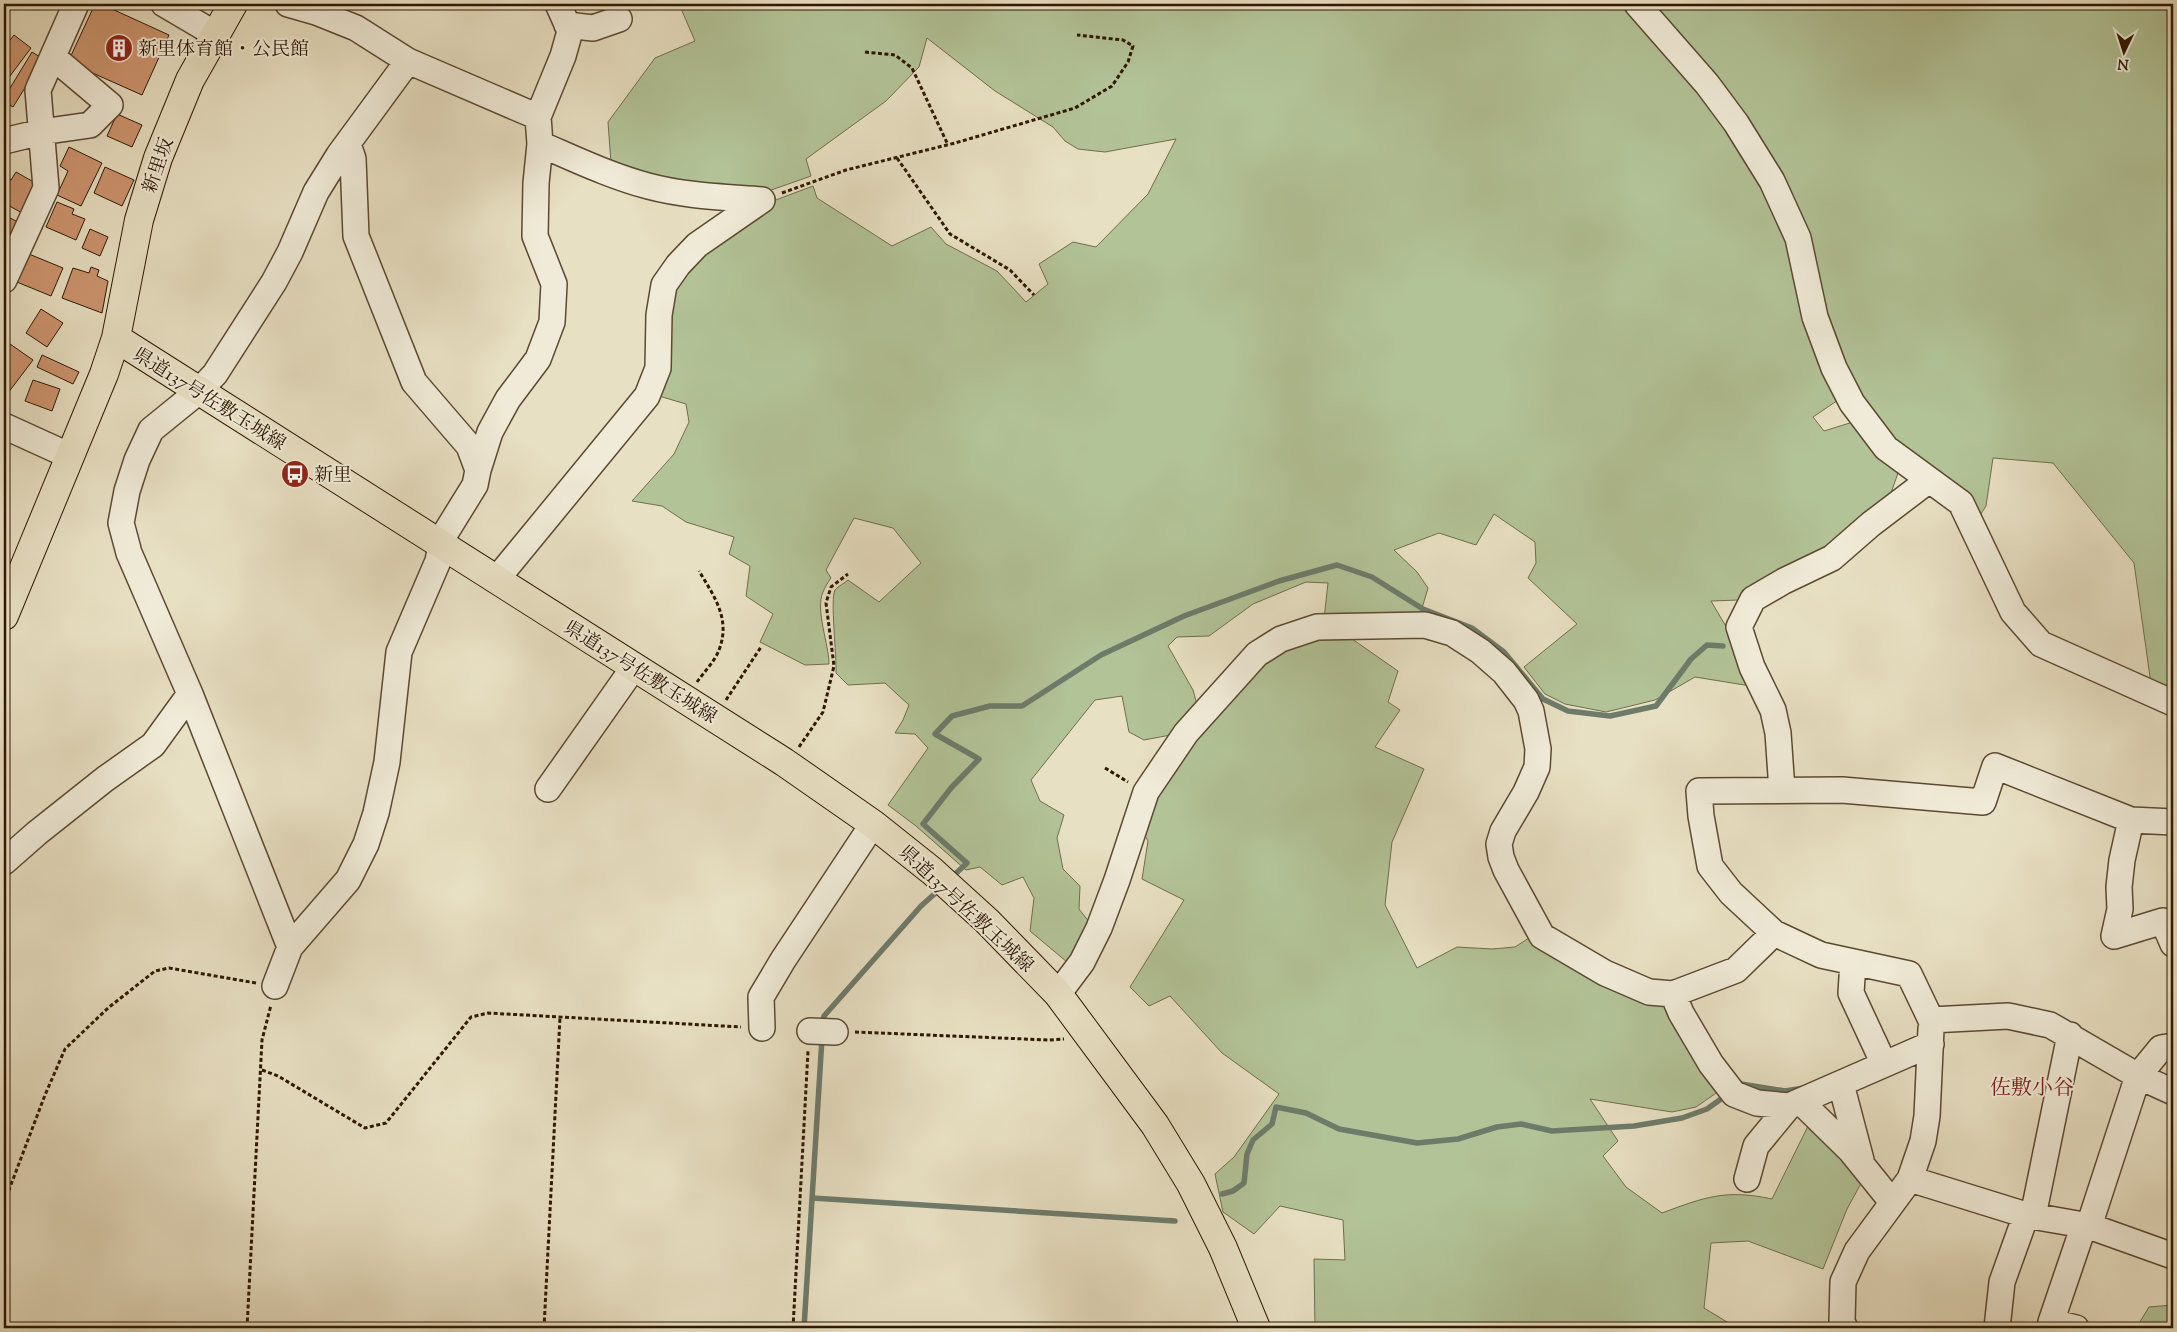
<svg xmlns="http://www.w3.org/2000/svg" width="2177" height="1332" font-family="'Sorts Mill Goudy','Noto Serif JP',serif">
  <rect width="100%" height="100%" fill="#e8e0c3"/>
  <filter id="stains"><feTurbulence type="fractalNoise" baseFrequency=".004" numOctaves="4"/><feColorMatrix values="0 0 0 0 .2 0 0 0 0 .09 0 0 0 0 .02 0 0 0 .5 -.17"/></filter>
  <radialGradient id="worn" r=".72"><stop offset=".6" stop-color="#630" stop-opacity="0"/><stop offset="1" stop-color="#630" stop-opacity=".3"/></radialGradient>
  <!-- green -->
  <path fill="#b2c397" stroke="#706d4c" d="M679 4H1629L1708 92 1767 184 1841 398 1813 417 1824 431 1853 422 1892 459 1898 473 1891 493 1816 557 1739 600 1711 601 1731 635 1757 687 1695 677 1655 700 1606 712 1565 704 1545 694 1524 667 1577 624 1528 578 1536 563 1535 542 1494 514 1476 545 1439 533 1394 550 1417 572 1428 588 1420 615 1324 619 1328 583 1306 582 1253 604 1209 636 1177 637 1168 646 1193 690 1198 708 1176 734 1144 740 1129 732 1122 696 1095 700 1031 780 1040 801 1064 815 1057 838 1063 869 1080 886 1079 909 1090 923 1076 956 1067 962 1030 931 1034 898 1023 877 1002 885 980 867 966 870 916 826 888 805 928 748 915 734 895 733 903 720 909 705 885 683 848 685 836 673C837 658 830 598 835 590 838 586 845 583 848 580L879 602 921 563 893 528 854 518 826 570 831 578C828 582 825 587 823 592 815 610 829 644 829 664L805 665 760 642 773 614 746 596 750 566 729 554 734 537 686 522 662 506 632 501 674 454 689 422 686 404 659 396 669 291 686 264 765 204 813 186 817 198 892 246 931 227 946 244 997 271 1026 302 1048 284 1039 264 1073 242 1096 247 1148 194 1176 139 1105 152 1078 149 1065 141 1053 127 995 91 927 38 919 67 886 101 806 159 811 176 760 194 686 188 611 163 608 122 655 58 695 41Z
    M1649 4H2173V695L2151 684 2134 563 2053 463 1993 458 1986 506 1979 517 1895 445 1864 406 1824 312 1806 238Z
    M1345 634 1398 671 1388 702 1400 710 1375 747 1424 769 1392 842 1385 905 1417 968 1457 947 1492 949 1515 947 1532 936 1669 1003 1719 1091 1696 1107 1672 1112 1590 1099 1618 1141 1603 1156 1626 1187 1662 1213C1705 1197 1726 1189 1772 1199L1810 1122 1864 1178 1847 1209 1823 1269 1748 1241 1711 1243 1704 1308 1737 1328H1315L1314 1259 1345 1260 1343 1220 1280 1206 1254 1234 1223 1212 1215 1174 1234 1157 1279 1094 1222 1053 1170 996 1149 1006 1130 987 1184 900 1142 879 1148 841 1142 830 1155 794 1194 734 1264 661 1287 644Z
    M2173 1305V1328H2140L2138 1325 2149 1307Z"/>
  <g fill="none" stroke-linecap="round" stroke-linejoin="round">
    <!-- stream -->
    <path stroke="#6d7b6b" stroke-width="5.5" d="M951 878 967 863 923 824 951 788 979 759 935 734 952 716 990 706H1022L1101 655 1184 616 1279 581 1337 565 1372 577 1423 609 1472 628 1504 652 1543 699 1568 711 1610 716 1656 706 1691 659 1707 645 1723 646
      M823 1026 824 1016 921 906 941 888
      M1739 1086 1741 1084 1785 1091 1804 1088
      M1222 1194 1233 1191 1244 1183 1247 1154 1253 1140 1272 1124 1276 1107 1306 1113 1339 1129 1417 1143 1458 1139 1497 1127 1521 1124 1552 1131 1634 1126 1682 1118 1707 1109 1728 1094
      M812 1198 1175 1221
      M804 1328 822 1038"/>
  </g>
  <!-- building -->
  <path fill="#cd956f" stroke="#2e1700" d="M95 4H101L169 35 142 95 68 62Z
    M14 35 31 48 4 84V48Z
    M32 52 43 59 13 107 4 101V98Z
    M117 114 142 125 132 147 107 136Z
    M69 147 102 163 81 206 57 195 68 171 60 166Z
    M105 167 134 180 122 206 94 193Z
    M16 172 39 185 24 214 4 203V179L5 177 11 180Z
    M57 202 74 209 72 214 85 219 76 240 46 227Z
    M4 215 22 224 13 243 4 238Z
    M90 229 108 237 100 256 82 248Z
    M24 252 63 268 51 296 12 280Z
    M91 267 99 270 97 276 108 281 102 313 62 298 73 268 89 273Z
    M41 309 63 323 47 347 26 333Z
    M10 344 33 360 8 393 4 390V352Z
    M42 355 79 372 73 384 37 367Z
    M33 380 60 389 52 411 25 401Z"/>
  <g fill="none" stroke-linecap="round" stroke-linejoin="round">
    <!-- minor casing -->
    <g stroke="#5c4931" stroke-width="28">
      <path id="minor" d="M164 4 215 34
        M288 4 316 12 356 28 408 61 339 155 316 192 290 252 274 282 215 374 199 391 151 430 137 460 127 491 121 523 129 553 190 694 290 947
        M1637 4 1707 84 1736 123 1772 181 1798 238 1815 317 1834 368 1852 403 1886 448 1961 503 2013 612 2041 644 2173 703
        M567 25 593 28 619 19
        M408 61 538 117
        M4 141 41 132 90 125 110 105 53 57
        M540 144C575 159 610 176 648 186 685 196 724 197 762 200
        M4 280 46 188 38 90 76 4
        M4 426 70 456
        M478 470 490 432 508 399 538 359 552 322 554 284 535 236 536 183 540 144 538 117 563 56 570 31 558 4
        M496 580 647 396 658 368 659 315 664 285 678 265 697 245 762 200
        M548 789 634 667
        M1782 790 1778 733 1773 710 1752 667 1739 627 1753 599 1784 581 1832 558 1871 524 1929 480
        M2131 820 2122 860 2119 887 2120 909 2114 936 2163 921 2173 944
        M2173 822 2131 820 1995 766 1983 802 1842 790 1699 791 1701 816 1710 866 1731 893 1774 933 1821 955 1909 974 1931 1020 2008 1016 2050 1025 2138 1076 2173 1092
        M4 862 37 833 105 779 153 745 190 694
        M1853 962 1851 993 1884 1064
        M275 986 290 947 348 880 366 844 376 813 387 762 399 652 438 561 441 544 446 532 475 485 478 470 469 446 414 382 356 236 353 159 348 144
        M1058 994 1082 962 1099 928 1117 880 1146 792 1186 733 1257 654 1281 639 1317 627 1425 625 1452 633 1480 651 1504 672 1526 700 1531 711 1538 749 1537 767 1526 792 1503 831 1499 844 1501 857 1506 870 1542 936 1605 973 1649 992 1673 994 1736 970 1774 933
        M1673 994 1681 1013 1711 1064 1734 1094 1757 1103 1789 1106 1931 1044
        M762 1028 761 997 783 960 873 824
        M810 1031 835 1032
        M1841 1084 1861 1160
        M1800 1101 1850 1150 1892 1202
        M1747 1179 1756 1146 1789 1106
        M1910 1179 1923 1141 1927 1116 1931 1029
        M2033 1216 2070 1035
        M2089 1226 2138 1076 2161 1048 2173 1046
        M2051 1322 2076 1328
        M1845 1328 1842 1322 1843 1282 1857 1251 1910 1179 2026 1215 2089 1226 2173 1256
        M1997 1328 2002 1282 2026 1215
        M2052 1328 2051 1322 2084 1225"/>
    </g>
    <!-- major casing -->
    <g stroke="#2e1700" stroke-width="30">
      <path id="major" d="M116 338 784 762 873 824 932 871 987 921 1058 994 1155 1125 1191 1184 1223 1248 1256 1328
        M4 616 104 374 116 338 139 220 158 158 190 80 233 4"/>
    </g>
    <!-- path -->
    <path stroke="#2e1700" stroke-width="3" stroke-dasharray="4 2.5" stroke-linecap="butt" d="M865 52 895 55 912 68 948 145
      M897 158 950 234 1010 270 1034 295
      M782 193 846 170 955 143 1075 108 1112 86 1128 62 1133 46 1123 40 1077 35
      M697 682C704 672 715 661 719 650 731 619 714 596 699 571
      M726 700 761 647
      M799 747 823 712 834 666 826 603 831 587 848 574
      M1105 768 1128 782
      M855 1032 1049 1040 1064 1039
      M262 1070 278 1076 365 1128 386 1123 471 1017 488 1013 741 1027
      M4 1203 45 1095 65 1049 108 1008 155 971 169 968 256 983
      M247 1328 262 1040 271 1005
      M544 1328 560 1017
      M793 1328 808 1051"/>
    <!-- minor -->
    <use href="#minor" stroke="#f0ebd8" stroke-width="25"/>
    <!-- major -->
    <use href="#major" stroke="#e8e0c3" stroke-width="28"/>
  </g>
  <!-- icons -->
  <defs>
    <g id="building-disc" transform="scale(1.4375)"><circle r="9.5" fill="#8f2418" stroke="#f0ebd8"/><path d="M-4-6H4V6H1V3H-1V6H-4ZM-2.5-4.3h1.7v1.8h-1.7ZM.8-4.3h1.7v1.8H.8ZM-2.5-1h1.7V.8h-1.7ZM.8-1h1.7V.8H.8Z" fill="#fff"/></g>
    <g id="bus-disc" transform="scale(1.4375)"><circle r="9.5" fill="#8f2418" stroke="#f0ebd8"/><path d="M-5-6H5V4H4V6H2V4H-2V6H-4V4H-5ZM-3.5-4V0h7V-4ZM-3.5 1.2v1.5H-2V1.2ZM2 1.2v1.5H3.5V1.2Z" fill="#fff"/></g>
  </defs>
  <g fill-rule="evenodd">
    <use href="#building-disc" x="119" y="48"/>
    <use href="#bus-disc" x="295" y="474"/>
  </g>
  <g text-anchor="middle" stroke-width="4" stroke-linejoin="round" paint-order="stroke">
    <!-- poi labels -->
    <g font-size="19" fill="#2e1700" stroke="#f0ebd8" text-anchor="start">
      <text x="138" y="55">新里体育館・公民館</text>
      <text x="314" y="481">新里</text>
    </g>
    <!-- street labels -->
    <g font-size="19" fill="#2e1700" stroke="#f0ebd8">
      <text transform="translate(157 165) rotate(-71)" y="7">新里坂</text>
      <text transform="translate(210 398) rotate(32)" y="7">県道137号佐敷玉城線</text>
      <text transform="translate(641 671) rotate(32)" y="7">県道137号佐敷玉城線</text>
      <text transform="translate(967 908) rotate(43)" y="7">県道137号佐敷玉城線</text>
    </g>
    <!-- quarter labels -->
    <g font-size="21" fill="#7a1f14" stroke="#f0ebd8">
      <text x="2032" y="1094">佐敷小谷</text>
    </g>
  </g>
  <!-- margin -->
  <rect width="2177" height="1332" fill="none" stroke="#e8e0c3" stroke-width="20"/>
  <rect x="5" y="5" width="2167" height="1322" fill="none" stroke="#2e1700" stroke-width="2.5"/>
  <rect x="10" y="10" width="2157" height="1312" fill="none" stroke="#2e1700"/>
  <!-- north arrow -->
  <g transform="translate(2124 52) rotate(184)" stroke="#f0ebd8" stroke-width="4" paint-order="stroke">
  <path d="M0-4L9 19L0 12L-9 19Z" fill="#2e1700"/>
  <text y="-8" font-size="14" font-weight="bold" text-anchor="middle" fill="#2e1700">N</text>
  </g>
  <rect width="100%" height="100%" filter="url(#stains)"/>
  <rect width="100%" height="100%" fill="url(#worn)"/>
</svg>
